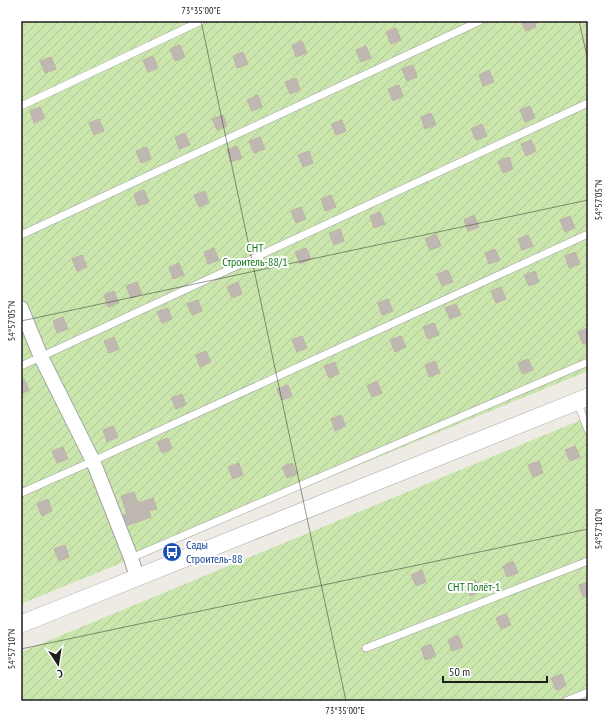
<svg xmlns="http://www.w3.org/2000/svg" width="609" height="722" font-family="'PT Sans Narrow',sans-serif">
  <defs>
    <pattern id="garden-furrows" width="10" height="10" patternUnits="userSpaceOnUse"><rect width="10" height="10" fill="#cae6ad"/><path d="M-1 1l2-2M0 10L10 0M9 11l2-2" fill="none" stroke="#adc594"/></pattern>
  </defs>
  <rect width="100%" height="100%" fill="#eeebe5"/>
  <!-- garden -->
  <path fill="url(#garden-furrows)" d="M21 21H588V371L21 604Z
    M588 417V701H21V652Z"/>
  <!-- building -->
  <path fill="#bfb7b1" stroke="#bfb2a8" d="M521 21H534L536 27 526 31Z
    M396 28 401 40 391 44 386 32Z
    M302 41 307 53 296 57 292 45Z
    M180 45 185 57 175 61 170 49Z
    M366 46 371 58 361 62 356 50Z
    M243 52 248 64 237 68 233 56Z
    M153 56 158 68 148 72 143 60Z
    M51 57 56 69 45 73 40 61Z
    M413 65 417 77 407 81 402 69Z
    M489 70 494 82 483 86 479 75Z
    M296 78 300 90 290 94 285 82Z
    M399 85 403 96 393 101 388 89Z
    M258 95 262 107 252 111 247 100Z
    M530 106 535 118 525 122 520 110Z
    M40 107 45 118 34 123 30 111Z
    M431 113 436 125 425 129 421 117Z
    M223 115 227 126 217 130 212 119Z
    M99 119 104 131 94 135 89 123Z
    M342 120 346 131 336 135 331 124Z
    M482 124 487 136 476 140 471 129Z
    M185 133 190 145 179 149 175 137Z
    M260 137 265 149 254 153 249 141Z
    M531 140 536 151 526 156 521 144Z
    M237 146 242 158 231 162 227 150Z
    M147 147 151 159 141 163 136 151Z
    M309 151 313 163 303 167 298 155Z
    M509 157 513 169 503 173 498 161Z
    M144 190 149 202 138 206 134 194Z
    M205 191 209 203 199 207 194 195Z
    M331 195 336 207 325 211 321 199Z
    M301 207 306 219 296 223 291 211Z
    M380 212 385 224 374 228 370 216Z
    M474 215 479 227 468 231 464 220Z
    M570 216 575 228 565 232 560 220Z
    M340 229 344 241 334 245 329 233Z
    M436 234 441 246 430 250 425 239Z
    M528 235 533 246 522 250 518 239Z
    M214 248 219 260 208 264 204 252Z
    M306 248 311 259 300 264 295 252Z
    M495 249 500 260 489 264 485 253Z
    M575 252 580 264 569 268 565 256Z
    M82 255 87 267 77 271 72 259Z
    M179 263 184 275 173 279 169 267Z
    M448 270 453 282 442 286 437 274Z
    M535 271 539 282 529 286 524 275Z
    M137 282 142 294 131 298 126 286Z
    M238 282 242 294 232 298 227 287Z
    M501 287 506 299 496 303 491 291Z
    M114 291 119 303 108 307 104 295Z
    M388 299 393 311 382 315 378 303Z
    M198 300 202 311 192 315 187 304Z
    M456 304 461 315 450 319 445 308Z
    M168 308 172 319 162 323 157 312Z
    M63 317 68 329 57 333 53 321Z
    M434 323 439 335 428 339 423 327Z
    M588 328V342L583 344 578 332Z
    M302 336 307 348 297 352 292 340Z
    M401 336 406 347 395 352 390 340Z
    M114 337 119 349 109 353 104 341Z
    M206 351 211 362 200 367 196 355Z
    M528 359 533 370 522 374 518 363Z
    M435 361 440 373 429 377 425 365Z
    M335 362 339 374 329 378 324 366Z
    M24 379 29 390 21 394V380Z
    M377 381 382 393 372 397 367 386Z
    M288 385 292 396 282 400 277 389Z
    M182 394 186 405 176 409 171 398Z
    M341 415 346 426 335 431 331 419Z
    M113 426 118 437 107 442 103 430Z
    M168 438 172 449 162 453 157 442Z
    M575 446 580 457 570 461 565 450Z
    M63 447 68 459 57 463 52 451Z
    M539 461 543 473 533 477 528 465Z
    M239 463 243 475 233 479 228 467Z
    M292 463 297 474 287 478 282 467Z
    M134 492 138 503 153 498 157 509 149 511 151 517 126 526 123 515 127 514 121 496Z
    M48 499 52 511 42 516 37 504Z
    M65 545 69 557 59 561 54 549Z
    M513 561 518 573 507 577 503 566Z
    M422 570 426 582 416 586 411 575Z
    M475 580 480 592 470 596 465 584Z
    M588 582V595L583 597 579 585Z
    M506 614 511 625 501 629 496 618Z
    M458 635 463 647 452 651 448 640Z
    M431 644 436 656 425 660 421 648Z
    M562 674 566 686 556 690 551 678Z"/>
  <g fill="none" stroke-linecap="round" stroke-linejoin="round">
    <!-- service casing -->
    <g stroke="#a2a2a2" stroke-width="8">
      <path id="service" d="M21 106 201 21
        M21 235 480 21
        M21 366 588 103
        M577 401 588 430
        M21 493 93 461 588 234
        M131 558 588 362
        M366 648 588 561
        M566 701 588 692"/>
    </g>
    <!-- minor casing -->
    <g stroke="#a2a2a2" stroke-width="16">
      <path id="minor" d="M21 308 41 357 93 461 131 558 137 577"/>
    </g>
    <!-- tertiary casing -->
    <g stroke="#a2a2a2" stroke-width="18">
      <path id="tertiary" d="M21 624 588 397"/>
    </g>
    <!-- service -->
    <use href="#service" stroke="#fff" stroke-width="7"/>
    <!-- minor -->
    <use href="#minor" stroke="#fff" stroke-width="14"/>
    <!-- tertiary -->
    <use href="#tertiary" stroke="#fff" stroke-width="17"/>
  </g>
  <!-- ticks -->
  <path fill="none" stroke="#1e1e1e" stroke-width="1" stroke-opacity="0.45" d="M201 21 346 701M579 21 588 61M21 321 588 200M21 649 588 529"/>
  <!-- icons -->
  <defs>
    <g id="bus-disc" transform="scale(1)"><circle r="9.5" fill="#1a4fb4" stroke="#fff"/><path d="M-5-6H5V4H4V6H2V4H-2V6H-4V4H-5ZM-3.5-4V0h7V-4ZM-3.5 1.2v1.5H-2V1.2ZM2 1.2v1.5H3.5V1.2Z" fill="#fff"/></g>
  </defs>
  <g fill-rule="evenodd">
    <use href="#bus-disc" x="172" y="552"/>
  </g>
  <g text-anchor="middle" stroke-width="4" stroke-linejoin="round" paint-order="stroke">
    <!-- park labels -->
    <g font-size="12" fill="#117719" stroke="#fff">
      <text x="255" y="252">СНТ<tspan x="255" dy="14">Строитель-88/1</tspan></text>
      <text x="474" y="591">СНТ Полёт-1</text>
    </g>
    <!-- transit labels -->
    <g font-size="12" fill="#164399" stroke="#fff" text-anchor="start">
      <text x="186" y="549">Сады<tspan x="186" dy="14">Строитель-88</tspan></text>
    </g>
  </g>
  <!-- border -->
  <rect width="609" height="722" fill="none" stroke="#ffffff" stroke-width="44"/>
  <!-- north arrow -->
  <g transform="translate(58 664) rotate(168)" stroke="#ffffff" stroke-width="3" paint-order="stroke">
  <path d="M0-3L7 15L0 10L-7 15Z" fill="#1e1e1e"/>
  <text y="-6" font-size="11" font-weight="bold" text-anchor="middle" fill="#1e1e1e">С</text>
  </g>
  <!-- scale -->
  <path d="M443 676v6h104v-6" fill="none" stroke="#1e1e1e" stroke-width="2"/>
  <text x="449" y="676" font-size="12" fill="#1e1e1e" stroke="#ffffff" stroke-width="3" paint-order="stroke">50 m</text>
  <rect x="22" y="22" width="565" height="678" fill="none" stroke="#1e1e1e" stroke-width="1.5"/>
  <g font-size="10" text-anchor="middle" fill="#1e1e1e">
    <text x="201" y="14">73°35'00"E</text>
    <text transform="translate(598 200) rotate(-90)" y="4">54°57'05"N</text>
    <text transform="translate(11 321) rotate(-90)" y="4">54°57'05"N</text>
    <text transform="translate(598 529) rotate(-90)" y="4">54°57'10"N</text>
    <text transform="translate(11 649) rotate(-90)" y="4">54°57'10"N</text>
    <text x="345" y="714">73°35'00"E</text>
  </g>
</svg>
